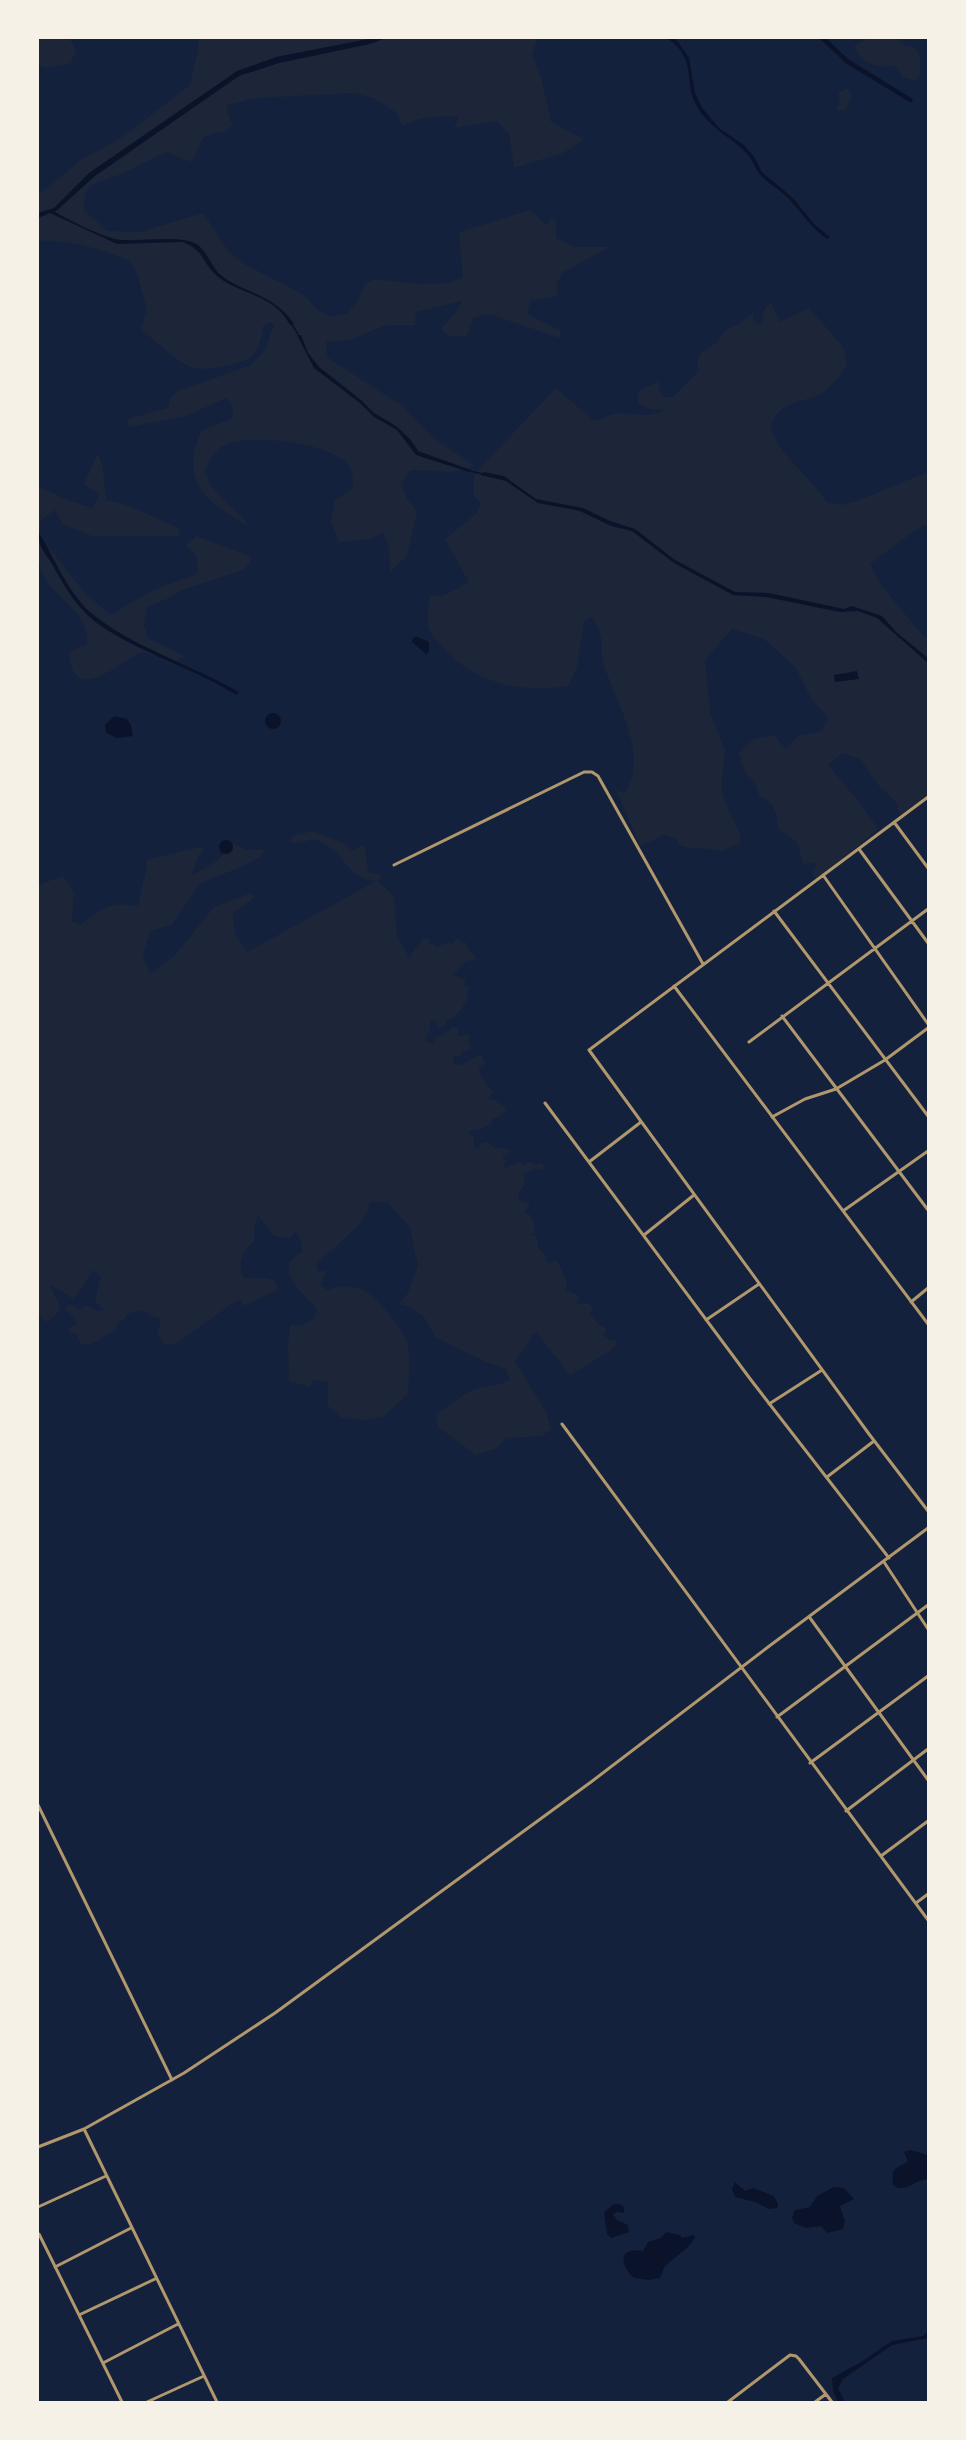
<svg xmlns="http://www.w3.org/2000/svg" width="966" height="2440" font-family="Commissioner,sans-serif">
  <rect width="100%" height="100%" fill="#14213d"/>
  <!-- green -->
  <path fill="#1d2539" d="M38 38H69L76 50 71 63 45 68 38 64Z
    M197 38H538L532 54 541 77 551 122 584 139 563 153 514 168 509 133 496 121 454 128 459 117C438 115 421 117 402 126L397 113 374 98 353 93 255 98 228 105 227 110 232 124 226 132C198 133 203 141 192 162L166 152C147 160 130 172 110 178 103 181 94 182 89 188 83 194 84 203 84 210L107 231 140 232 203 213 229 252 244 264 293 289 308 298 315 308 331 317 346 314 357 303 365 284 374 279 418 284 448 283 463 278 459 232 530 210 547 225 550 218 556 221V238L575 247H610L562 273 557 284V296L531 301 527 314 560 330V338L495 316 486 314 473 318 467 336H450L441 330C448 319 458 313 462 301L416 312 415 325H387L349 340 326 342 327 357 402 406 433 438 475 466 452 472 411 470 401 484 408 500 417 512 407 556 390 572 389 547 384 533 369 539 339 542 331 521 335 500 353 488C353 479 353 469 346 462 326 443 250 433 225 445 214 451 210 459 205 470L210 485 253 529C211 504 176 485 202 430L232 419 233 406 226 398 186 416 129 427 127 419 168 408 170 399 177 391 249 366 264 352 274 325 270 322 263 326C261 337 260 348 252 356 244 364 205 371 194 368 178 363 154 340 141 329L147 310 138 277 130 261C100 249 70 239 38 241V192H42L81 160 121 138 190 85 199 45Z
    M868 38H897L906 46 914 47C922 55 922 71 917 81L902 77 898 69 892 65C875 70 862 62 854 46Z
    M845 89H849L852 96 845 110 838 111 836 108 840 101 838 94Z
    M771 303 780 322 809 308 844 348 847 365C839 376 832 387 820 394 798 405 783 398 770 426 779 456 810 476 827 502L842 505 854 502 928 472V523C905 536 891 549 870 564L882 586 922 635 928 639V794L900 815 896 802 879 786 860 759 842 753 828 765 860 803 878 829 817 880 812 874 817 865 811 862 804 866 797 842 778 828C777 811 774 803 759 795L755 782 745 772 739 753 754 739 774 735 786 749 798 736 822 731 828 717 812 700 796 668 764 639 732 629 705 660 710 712 725 751 721 787 726 805 740 834V843L723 851C708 847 695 850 681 846L675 838 664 835 640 846 616 790 625 793C650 753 615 702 603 662 600 653 603 643 600 634 599 628 595 623 592 617L584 621 577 667 568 686C523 693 473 684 442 646 438 641 430 634 429 628 426 618 429 605 430 595L443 596 469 582 445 539 477 513 481 503 474 496V477L481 467 556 388 594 421C603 419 614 413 622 413 637 414 651 418 665 410L649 409 639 404 637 396 641 390 660 381 658 388 664 397H673L698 372 697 361 700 354 716 343 727 329 737 325 754 312 753 320 758 325 763 321C762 312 763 308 771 303Z
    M98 453 103 468 106 500 126 505 179 528V536H92L63 524 55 510 41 520 39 536 86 594 111 615 151 591 197 574C198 561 198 553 185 546L196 536 252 557 250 563 243 570 182 590 169 598 147 607 144 625 148 638 185 656 175 661 143 652C119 661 74 708 69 654L80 646 86 645C93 616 56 599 44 577 32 554 38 512 38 486L67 500 92 508 100 494 84 484Z
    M313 831 345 844 351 850H355L362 845 365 848 368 872 380 874 381 878 378 881 394 896 397 937 409 957 423 939H429L430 945 434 944 436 947 450 942 452 945 456 939H460V942L467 943 468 950 475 955V960L466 961 453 974 466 980 463 986 468 987C470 998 461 1012 452 1019H447L446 1025 438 1027 435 1020H431L429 1033 426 1034V1042L434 1043 436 1036H442L453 1027 457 1028 459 1031 457 1036 469 1034 470 1039 468 1043 471 1047 470 1050 462 1051 460 1056H453L454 1064 461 1065 480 1054 485 1062 479 1068C480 1076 487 1087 493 1092L488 1100H495L507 1109 499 1117 493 1119 491 1124 479 1130H472L468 1134 473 1135 475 1148 478 1149 482 1143 488 1142 496 1149 501 1147 509 1150 508 1155 502 1156 506 1161 503 1169 520 1162 524 1165 527 1161 535 1164 542 1163 544 1167 541 1170 534 1169 523 1174 525 1184 519 1192 518 1197 522 1202 529 1203V1206L524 1213 529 1214 535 1224 532 1236H536L538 1241 537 1247 545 1254 546 1261 550 1264 554 1261 558 1262 567 1283 565 1290 576 1294 579 1297 577 1303 589 1304 593 1308 590 1314 599 1325 607 1329 603 1335 610 1340H615L617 1344 610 1351 570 1375 537 1333 531 1335 530 1341 515 1361 547 1414 551 1429 542 1436 506 1438 497 1448 476 1455 438 1427 436 1413C451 1408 459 1395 473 1390 485 1386 498 1386 510 1380L506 1369 486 1362 435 1337 424 1317 409 1306 399 1304 408 1293 418 1266 410 1228 388 1203 372 1201 369 1204C372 1220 328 1251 316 1265L318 1272 326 1270 321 1285 327 1290C339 1286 351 1285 363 1290 375 1295 401 1327 406 1339 412 1357 409 1377 407 1395L383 1417 363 1420 342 1418 328 1406V1382L313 1380 310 1387 289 1381 288 1343 290 1325 299 1326 313 1320 317 1309C306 1296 283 1279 290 1261L303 1251 300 1238 295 1232 290 1238 274 1236 258 1215 254 1228V1241C243 1251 237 1263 243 1277 254 1281 265 1274 276 1282L277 1290 244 1306 240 1300 233 1303 175 1344 165 1345 157 1334 161 1319 148 1315 149 1312 138 1311 127 1314 125 1318 118 1322 115 1330C102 1335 95 1348 81 1344L76 1333H70L69 1328 76 1325 77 1321 66 1309 68 1305H72L79 1310 86 1305 97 1311 104 1309 95 1301 101 1277 93 1270 82 1288 73 1299 50 1284C54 1303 71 1307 46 1322L38 1314V885L63 876 74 892 72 921 80 925C105 908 107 901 138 906L147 866 146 860 200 847 204 850 198 857 192 875C208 867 223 860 231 843L247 850H266L260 857 243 866 199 884 172 925 150 931 143 955 150 974 175 955 214 907 251 893 255 897 233 913 235 934 247 952 376 881C345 878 346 853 321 842 310 836 299 846 289 842L293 836Z"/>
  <!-- water -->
  <path fill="#0b132b" d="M373 38H386L370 44 279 63 239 76 95 176 55 212C71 221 105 239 123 240 143 241 175 236 192 242 207 247 210 267 222 276 246 294 275 295 294 324L290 325C274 293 236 294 216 275 201 261 205 251 183 242L117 244 50 213 38 218V213L54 208 89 173 237 71 276 57Z
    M667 38 676 39 689 58 695 93 703 109 720 129 744 145 754 157 762 172 793 198 815 225 830 237 827 239C808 225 804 215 789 199 780 189 766 183 758 172 754 167 753 161 749 156 734 138 714 132 699 110 681 83 700 61 667 38Z
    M819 38H826L848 59 913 99 911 103 847 64Z
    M297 335H301L308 353 319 367 361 400 374 413 396 426 410 439 418 451 471 470 469 472 416 455 397 430 374 417 360 403 314 368Z
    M484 472 504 476 536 499 583 508 610 521 635 529 675 560 735 592 769 593 844 609 852 606 882 616 896 632 928 658V663L877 618 858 611 840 612 766 597 733 595 674 563 632 531 611 526 580 511 538 503 506 481 481 475Z
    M38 531C54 557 67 591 90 612 128 645 194 666 239 692L236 695C191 666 136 653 93 620 75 605 63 584 52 564 45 553 37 545 38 531Z
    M417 637 429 642V650L427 655 412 642 413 638Z
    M857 671 859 679 835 682 834 675Z
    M265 721a8 8 0 1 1 16 0a8 8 0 1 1-16 0Z
    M114 716 127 719 131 726 133 736 117 738 106 733 105 725Z
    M219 847a7 7 0 1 1 14 0a7 7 0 1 1-14 0Z
    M910 2150 928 2155V2179C918 2179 910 2189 898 2188L893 2185C891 2166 894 2171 908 2161L904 2152Z
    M735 2182 745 2191 753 2188 774 2196 778 2204 777 2208 769 2209 755 2202 735 2197 732 2189Z
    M834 2187 844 2188 854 2199 840 2206 845 2221 843 2229 827 2233 821 2226 806 2228 794 2223 792 2217 795 2210 810 2207 817 2196Z
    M614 2204H620L624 2207V2213L617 2212 613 2214 617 2220 628 2225 629 2232 611 2238 607 2234 604 2212Z
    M666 2232 680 2235 682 2238 694 2235 695 2238 688 2247 665 2266 660 2278 649 2280 634 2278C619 2265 618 2246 643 2251L648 2242 661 2238Z
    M928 2331V2338L892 2345 843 2379 838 2388 845 2402H838L833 2391 832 2378 861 2362 892 2341 923 2336Z"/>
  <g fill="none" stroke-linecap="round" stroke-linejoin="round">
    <!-- stream -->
    <path stroke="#0b132b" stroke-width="1.5" d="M291 323 298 334
      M470 471 483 474"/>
    <!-- minor -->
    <path stroke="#b1986c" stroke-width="3" d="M928 797 589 1050 869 1434 928 1511
      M894 822 928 868
      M859 849 928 943
      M394 865 584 772H592L598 776 703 964
      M823 875 928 1024
      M774 911 928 1116
      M674 986 928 1324
      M782 1016 928 1210
      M749 1042 928 909
      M545 1103 751 1380 889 1558
      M772 1117 805 1099 836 1089 885 1060 928 1028
      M589 1162 641 1122
      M843 1211 928 1151
      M644 1235 694 1195
      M911 1302 928 1288
      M706 1320 759 1284
      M769 1404 822 1370
      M562 1424 928 1920
      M827 1477 874 1441
      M884 1562 928 1629
      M810 1618 928 1780
      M777 1717 928 1605
      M810 1763 928 1676
      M38 1805 172 2080
      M846 1811 928 1749
      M881 1856 928 1821
      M916 1903 928 1894
      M84 2129 217 2402
      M38 2147 84 2129 184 2073 275 2013 591 1782 768 1647 928 1528
      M38 2207 106 2176
      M39 2234 122 2402
      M55 2267 131 2228
      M79 2315 155 2279
      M103 2363 178 2324
      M147 2402 204 2376
      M728 2402 790 2355 796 2356 799 2359 832 2402
      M815 2402 826 2394"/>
  </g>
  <!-- border -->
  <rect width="966" height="2440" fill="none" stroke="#f6f1e7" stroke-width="78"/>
</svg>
